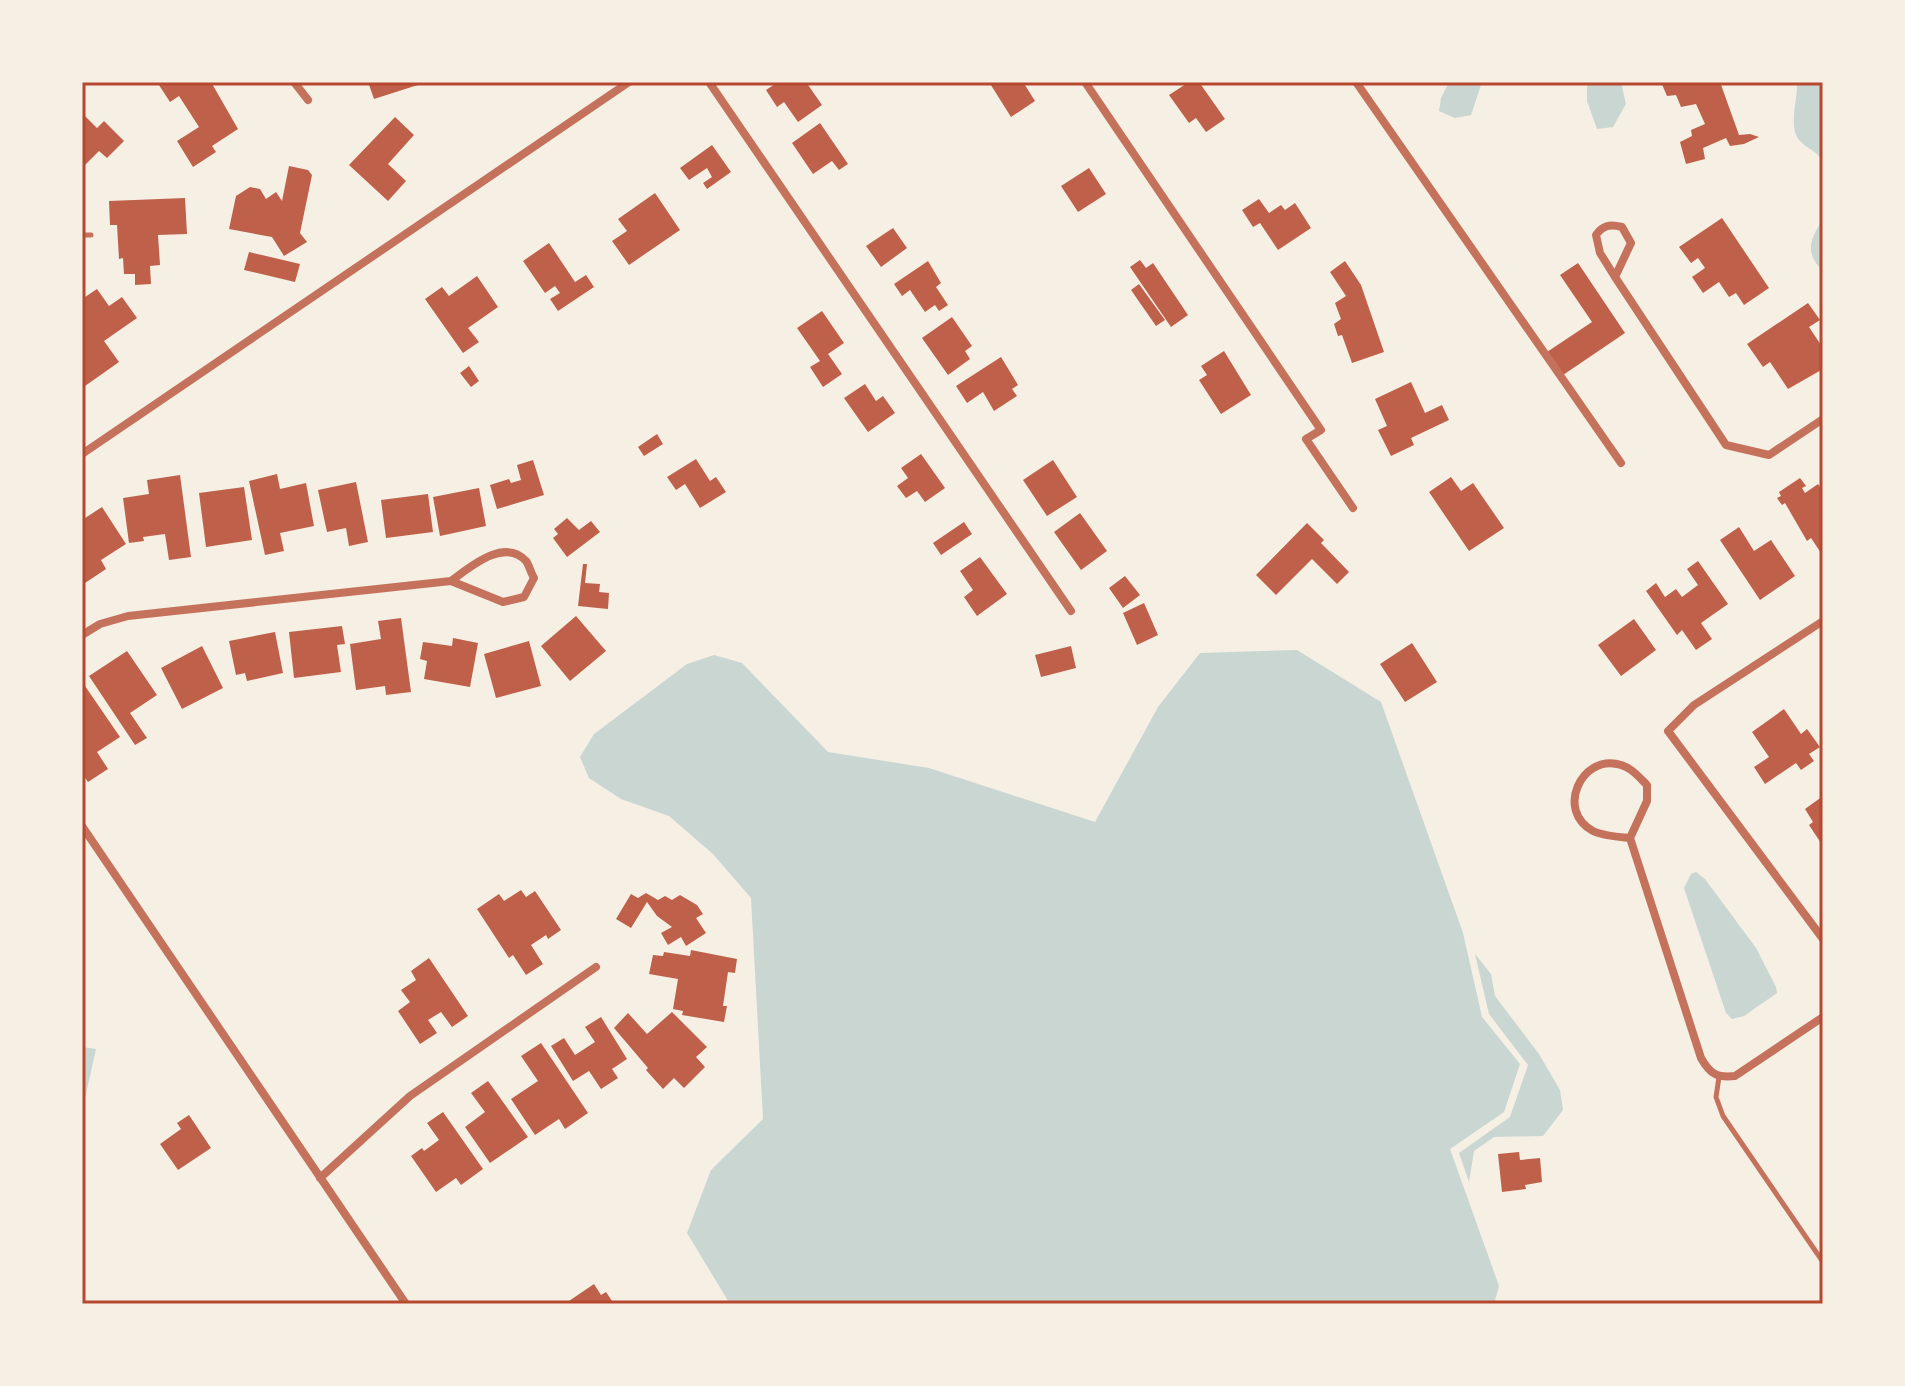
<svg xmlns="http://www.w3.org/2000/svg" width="1905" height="1386" font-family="Mulish,sans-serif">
  <rect width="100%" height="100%" fill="#f6efe4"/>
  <!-- water -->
  <path fill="#c9d6d2" d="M1449 82H1482L1471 115 1455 118 1439 111 1441 98Z
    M1587 82H1621L1626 104 1613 127 1597 129 1587 101Z
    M1797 82H1823V162C1818 151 1807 149 1799 140 1788 126 1798 99 1797 82Z
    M1823 220V271C1805 254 1809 239 1823 220Z
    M1297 650 1381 702 1463 933 1482 1017 1520 1064 1504 1112 1450 1149 1499 1286 1494 1304H730L687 1233 711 1170 763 1119 751 898 713 854 669 816 621 799 589 778 580 757 594 734 687 664 714 655 742 663 828 752 929 768 1095 822 1158 707 1200 653Z
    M1696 872 1705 879 1756 948 1776 987 1777 993 1744 1016 1732 1019 1726 1013 1684 888 1691 874Z
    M1475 954 1491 974 1495 996 1539 1054 1560 1090 1563 1110 1543 1136 1494 1137 1474 1151 1469 1182 1459 1153 1510 1117 1528 1065 1489 1014Z
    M82 1047 96 1049 82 1112Z"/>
  <!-- building -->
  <path fill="#bf614a" d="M157 82H211L238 129 212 146 216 152 193 167 177 141 199 127 179 96 170 102Z
    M368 82H423L424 83 374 99Z
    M778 82H806L822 105 798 122 784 102 777 107 766 90Z
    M989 82H1023L1035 101 1011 117Z
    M1189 82H1199L1225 119 1206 132 1196 118 1189 123 1169 95Z
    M1661 82H1720L1739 135 1750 134 1759 137 1744 144 1730 146 1726 138 1703 148 1705 159 1686 164 1680 142 1692 136 1691 130 1705 124 1696 104 1681 107 1676 95 1667 96Z
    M82 113 97 128 104 121 124 141 107 158 99 151 82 168Z
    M395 117 414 135 388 164 406 181 388 201 349 165Z
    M820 123 848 164 839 170 832 161 813 174 792 143Z
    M712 145 731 172 707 189 703 183 712 177 707 168 689 180 680 168Z
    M289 166 308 170 312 175 300 233 307 242 284 256 272 237 229 229 236 196 250 187 260 189 266 199 276 192 282 201Z
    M1089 168 1106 194 1078 212 1061 186Z
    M655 193 680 230 629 265 612 241 627 231 618 219Z
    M185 198 187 234 158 235 160 265 150 266 151 284 135 285V274H124L123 258 119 259 117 225H110L109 201Z
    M1259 199 1269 213 1281 205 1285 210 1295 203 1311 228 1278 250 1260 223 1253 227 1242 210Z
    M1722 218 1769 288 1744 305 1736 293 1729 297 1719 282 1703 293 1692 277 1705 268 1698 258 1691 263 1679 247Z
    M893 228 907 248 881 267 866 246Z
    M549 243 575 282 586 275 594 287 558 311 550 299 560 293 555 286 545 293 523 261Z
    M249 252 300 264 295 282 244 270Z
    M1140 260 1146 268 1153 263 1188 315 1171 327 1130 267Z
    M928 261 941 283 936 287 948 305 939 311 935 305 925 312 910 290 902 296 894 284Z
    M1345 261 1361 285 1384 352 1352 363 1342 335 1338 336 1334 324 1341 319 1335 303 1346 296 1330 272Z
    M1578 263 1625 333 1563 375 1547 352 1592 322 1560 275Z
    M477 276 498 307 468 328 479 342 463 353 425 299 442 287 449 296Z
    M1139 284 1165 320 1156 326 1131 290Z
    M97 289 109 306 122 297 137 318 104 341 119 362 85 386 82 381V299Z
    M1808 303 1820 320 1809 327 1823 348V369L1788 389 1770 362 1763 367 1747 344Z
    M822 311 844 343 828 354 842 374 823 387 810 367 820 361 797 328Z
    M952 317 972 346 965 351 970 359 948 375 922 338Z
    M1224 351 1251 395 1221 414 1199 380 1207 375 1201 366Z
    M1001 357 1018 385 1012 389 1017 396 994 411 983 392 967 403 956 386Z
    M469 366 479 381 471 387 460 373Z
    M1411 382 1425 413 1442 405 1449 420 1411 438 1414 445 1391 456 1378 430 1387 426 1375 399Z
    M865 384 876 401 883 396 895 413 868 432 844 398Z
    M657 434 663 444 644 456 638 447Z
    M921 454 945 488 925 502 917 491 906 498 897 486 908 478 901 468Z
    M696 459 710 481 716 477 726 492 700 508 685 484 676 490 667 477Z
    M533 460 544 495 497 509 490 485 509 479 511 483 521 480 517 465Z
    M1053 460 1077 497 1047 516 1023 480Z
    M277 474 280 489 306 483 314 526 280 533 284 551 265 555 249 481Z
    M180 475 191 557 169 560 165 534 143 537 144 541 129 543 123 498 149 494 147 480Z
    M1451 477 1461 491 1473 483 1504 528 1469 551 1429 492Z
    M1800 478 1806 486 1802 488 1805 493 1818 484 1823 491V556L1811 538 1807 541 1785 503 1782 505 1777 498 1781 496 1779 492Z
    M356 482 368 542 349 546 346 528 327 532 318 490Z
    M244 487 252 540 206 547 199 493Z
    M479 488 486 526 440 536 433 497Z
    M428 494 433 532 386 538 381 500Z
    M102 507 126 544 101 560 106 569 85 583 82 579V520Z
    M1080 513 1107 551 1081 570 1054 532Z
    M567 518 579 530 591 521 600 532 567 557 553 538 558 534 554 529Z
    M964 522 972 534 941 555 933 543Z
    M1307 523 1324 540 1321 543 1349 572 1337 584 1312 559 1276 595 1256 575Z
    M1739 527 1754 551 1771 540 1795 576 1760 600 1720 540Z
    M980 557 1007 594 977 616 964 597 973 590 960 571Z
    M1698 561 1728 604 1701 623 1712 639 1696 650 1682 630 1677 635 1646 591 1656 583 1665 597 1676 589 1682 597 1698 585 1687 569Z
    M583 564H587L585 583 600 584 599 592 609 593 608 609 578 606Z
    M1125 576 1140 595 1123 608 1109 588Z
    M1144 603 1158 635 1137 645 1123 613Z
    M576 616 606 651 570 681 541 646Z
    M401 618 411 692 386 695 385 686 356 690 350 644 381 639 378 621Z
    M1634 619 1656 650 1621 676 1598 645Z
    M342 626 345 644 337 645 341 672 294 678 289 632Z
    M275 632 283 673 247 681 245 673 236 675 229 641Z
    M453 638 478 643 470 687 424 679 427 661 420 659 423 642 452 646Z
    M529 641 541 686 496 698 484 654Z
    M1412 643 1437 682 1405 702 1380 664Z
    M202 646 223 688 182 709 161 668Z
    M1071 646 1076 668 1041 677 1035 655Z
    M127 651 157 695 130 713 147 738 135 745 89 676Z
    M85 686 120 737 97 752 108 769 88 782 82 773V688Z
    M1784 709 1801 734 1807 729 1820 747 1809 754 1814 761 1801 770 1796 763 1765 784 1754 767 1769 757 1752 732Z
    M1823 796V846L1809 825 1813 822 1805 809Z
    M521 890 526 897 535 891 561 930 548 939 546 935 531 945 543 964 526 975 513 955 509 958 477 909 499 894 504 901Z
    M646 893 658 900 665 896 672 900 680 895 697 905 703 914 696 918 706 933 686 946 681 937 668 945 661 933 672 927 657 916 647 902 631 928 616 919 631 894 638 898Z
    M691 950 737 959 735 973 728 972 723 1006H727L724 1022 682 1015 683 1011 673 1009 678 979 649 974 653 955 663 956 664 952 690 956Z
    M429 958 468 1016 452 1027 441 1012 428 1020 437 1033 420 1044 398 1011 410 1002 401 990 416 980 411 971Z
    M672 1012 707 1047 696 1057 705 1067 684 1088 674 1078 663 1089 646 1070 648 1068 614 1028 628 1013 647 1034Z
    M601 1017 627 1059 612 1069 618 1078 601 1089 589 1071 573 1081 551 1046 564 1038 575 1055 595 1042 585 1027Z
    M541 1043 588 1113 565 1129 559 1119 535 1135 511 1099 538 1081 521 1056Z
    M488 1081 528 1137 490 1163 465 1127 485 1112 471 1093Z
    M443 1112 483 1169 461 1185 456 1178 436 1192 411 1156 422 1148 424 1151 439 1140 427 1123Z
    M189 1115 211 1148 178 1170 160 1144 181 1129 177 1123Z
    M1519 1152 1520 1160 1540 1158 1542 1182 1525 1185 1526 1189 1502 1192 1498 1154Z
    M594 1284 601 1295 606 1292 614 1304H571L569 1301Z"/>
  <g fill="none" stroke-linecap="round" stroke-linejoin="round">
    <!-- service -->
    <path stroke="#c5725c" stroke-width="5" d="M82 235H91
      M1719 1077 1716 1097 1723 1116 1823 1262"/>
    <!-- minor -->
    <path stroke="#c5725c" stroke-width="8" d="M294 82 308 100
      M709 82 1071 611
      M1085 82 1321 430 1306 439 1353 508
      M1356 82 1621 463
      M1615 277 1631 243 1622 227C1610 224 1603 225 1596 235L1600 253 1615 277 1726 445 1769 455 1823 419
      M82 454 629 82
      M1823 621 1694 705 1668 731 1823 939
      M82 635 100 624 128 616 451 581C469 568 504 537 526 561 529 565 531 573 534 578L524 597 503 602 451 581
      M82 826 406 1304
      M1630 838C1619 837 1603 836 1593 831 1555 810 1582 756 1617 764 1630 766 1638 776 1647 785V801L1630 838 1701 1058C1710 1074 1717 1078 1735 1076L1823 1017
      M320 1178 410 1096 596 967"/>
  </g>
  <!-- border -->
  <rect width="1905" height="1386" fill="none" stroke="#f6efe4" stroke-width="168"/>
  <rect x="84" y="84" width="1737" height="1218" fill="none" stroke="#b5482f" stroke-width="3"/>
</svg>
